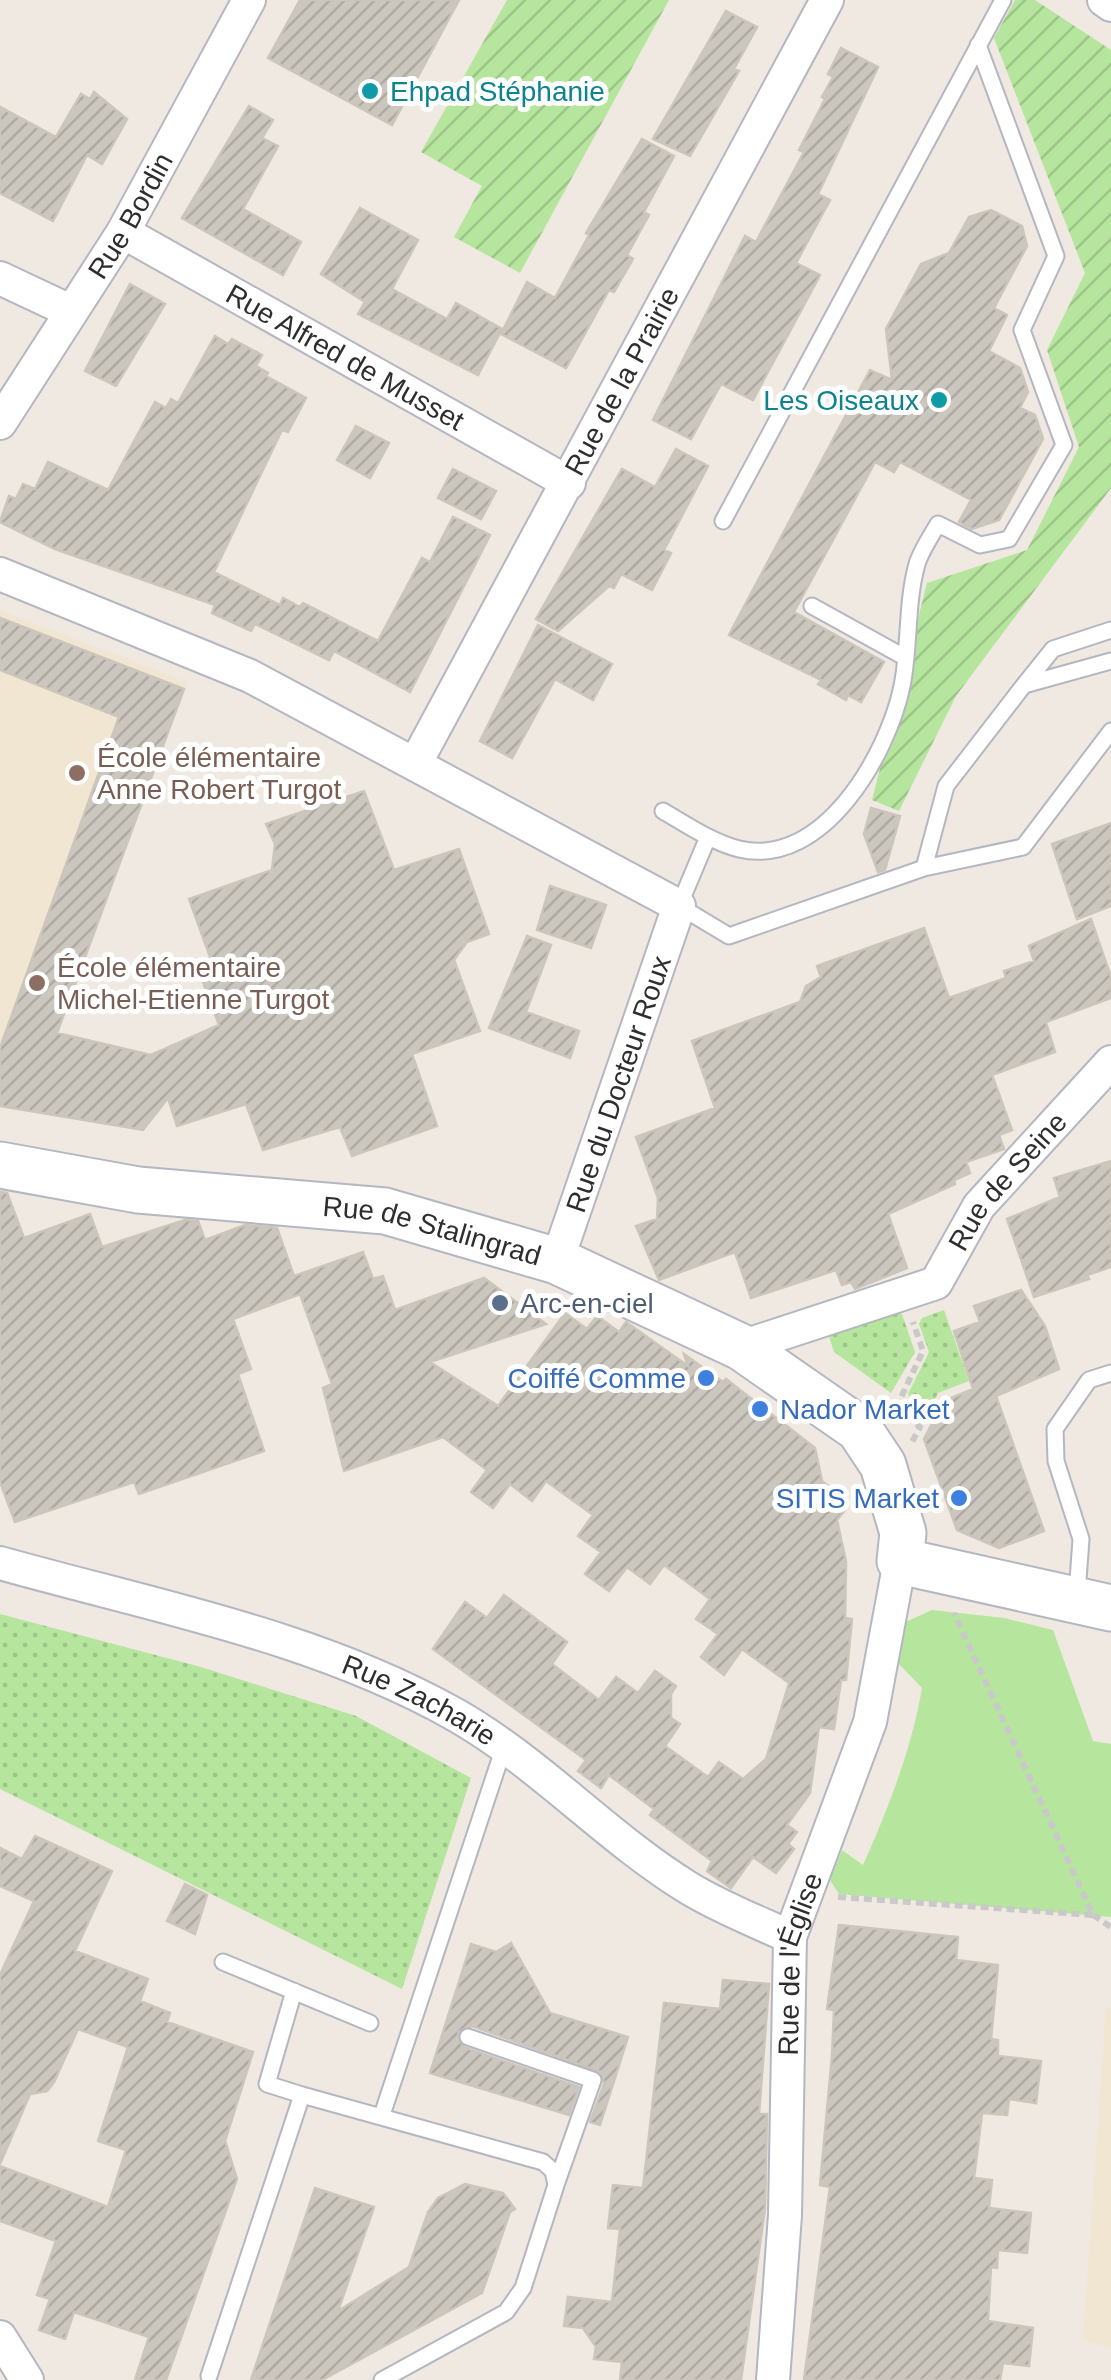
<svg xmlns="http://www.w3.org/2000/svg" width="1111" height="2380" font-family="Arial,sans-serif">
  <defs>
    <pattern id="grass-dots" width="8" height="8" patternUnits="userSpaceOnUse" patternTransform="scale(2.5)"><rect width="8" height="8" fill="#b6e59e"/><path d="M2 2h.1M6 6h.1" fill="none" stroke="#9dc588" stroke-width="1.8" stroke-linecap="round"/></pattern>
    <pattern id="garden-furrows" width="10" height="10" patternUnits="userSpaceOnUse" patternTransform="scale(2.5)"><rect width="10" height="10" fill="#b6e59e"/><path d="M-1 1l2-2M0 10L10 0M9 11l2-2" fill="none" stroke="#9dc588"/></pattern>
    <pattern id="building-hatch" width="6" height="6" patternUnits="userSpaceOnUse" patternTransform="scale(2.5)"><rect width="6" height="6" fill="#cbc7bf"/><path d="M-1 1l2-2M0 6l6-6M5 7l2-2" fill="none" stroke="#afaba4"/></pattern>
  </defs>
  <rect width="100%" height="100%" fill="#efe9e1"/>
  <!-- education -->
  <path fill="#f0e6d1" d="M0 610 187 682 26 1112 0 1106Z
    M1106 2008H1111V2348L1083 2340Z"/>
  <!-- grass -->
  <path fill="url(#grass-dots)" d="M889 1307 902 1314 915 1352 891 1393 834 1352 826 1327Z
    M944 1310 969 1381 938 1393 926 1417 914 1409 908 1394 929 1352 919 1324 922 1318Z
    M0 1614 201 1667 356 1716 471 1778 402 1989 0 1789Z"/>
  <!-- park -->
  <path fill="#b6e59e" d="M932 1610 1004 1618 1053 1630 1093 1741 1111 1744V1917L839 1894 830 1880 842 1850 863 1865C889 1807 911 1751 922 1688L898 1663 899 1625Z"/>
  <!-- garden -->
  <path fill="url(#garden-furrows)" d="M507 0H669L520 273 454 237 482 186 421 152Z
    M1015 0H1035L1111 50V488L956 696 899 811 872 800 927 583 1027 550 1079 447 1047 350 1085 273 994 38Z"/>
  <!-- building -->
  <path fill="url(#building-hatch)" stroke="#cbc5ba" stroke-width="2.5" d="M300 0H459L392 125 268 58Z
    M726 11 757 27 734 69 739 71 690 156 653 139Z
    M841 48 878 67 818 194 830 200 796 263 820 275 753 400 721 384 691 439 653 420 745 236 756 242 804 152 799 150 825 99 822 97 833 77 828 74Z
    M94 92 127 119 102 164 87 155 53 221 0 193V107L56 137 81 94 90 99Z
    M249 106 273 120 262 138 278 146 243 209 301 242 283 275 182 218Z
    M642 139 674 156 644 212 649 215 627 255 633 259 614 292 609 290 566 368 501 334 527 282 555 298 589 235 586 233Z
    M360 208 418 240 392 289 447 319 456 303 502 329 478 375 358 314 365 302 321 274Z
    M991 210 1022 226 1027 246 994 308 1007 315 989 351 1020 368 1028 392 1020 408 1035 415 1043 439 999 520 972 529 959 522 971 500 900 462 894 472 875 462 794 612 884 662 861 702 848 695 846 700 818 684 821 680 729 635 870 370 892 380 886 329 921 264 949 253 969 217Z
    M130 284 165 304 116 386 85 371Z
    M215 336 228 344 232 339 262 355 256 366 268 373 266 376 306 398 288 432 282 430 214 572 280 605 283 598 300 607 303 603 378 641 422 558 430 562 453 517 490 535 410 692 334 651 329 660 255 624 251 631 212 613 215 605 55 549 0 522 9 496 16 499 23 484 35 489 48 462 108 490 155 402 166 408 171 399 178 403Z
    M356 426 389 443 370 478 337 460Z
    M676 449 708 466 664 550 671 553 652 590 621 574 614 588 609 586 558 631 536 619 622 469 655 487Z
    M453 469 496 491 481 519 438 498Z
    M0 618 184 689 57 1033 151 1055 219 1025 199 971 213 965 189 899 272 870 275 844 266 824 364 791 394 870 459 849 489 934 467 942 454 960 480 1031 412 1054 437 1126 352 1156 340 1127 263 1150 246 1104 177 1126 168 1098 143 1130 0 1106V1048L119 717 0 670Z
    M538 625 612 664 593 700 555 679 512 758 480 741Z
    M871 808 900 816 885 870 878 872 864 834Z
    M1111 823V906L1077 919 1052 844Z
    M550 886 606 905 591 948 537 930Z
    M1091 919 1111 977V998L1046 1022 1055 1052 992 1075 1012 1130 999 1135 1004 1149 966 1162 970 1173 954 1180 955 1184 888 1214 907 1268 855 1289 851 1282 842 1285 836 1270 751 1298 735 1252 659 1280 636 1226 657 1219 658 1198 636 1137 715 1108 692 1041 800 1002 806 986 821 977 817 966 924 928 949 998 1006 978 1004 971 1034 961 1029 946Z
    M527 936 551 945 526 1012 579 1031 570 1058 489 1028Z
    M1111 1161V1267L1087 1275 1089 1279 1034 1297 1007 1219 1060 1197 1054 1178Z
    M0 1192 7 1193 24 1238 90 1214 102 1247 185 1220 198 1221 205 1240 245 1225 277 1228 294 1276 363 1252 373 1279 383 1276 395 1310 484 1278 546 1324 430 1362 498 1406 565 1313 587 1329 597 1316 619 1332 626 1322 688 1366 684 1354 723 1382 726 1379 815 1448 822 1481 832 1489 825 1498 845 1510 837 1520 846 1562 845 1618 852 1619 846 1680H841L834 1729 819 1727 810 1793 787 1825 797 1832 788 1844 794 1849 776 1873 753 1857 731 1888 707 1871 712 1861 650 1815 654 1809 609 1775 601 1788 578 1771 586 1760 433 1649 465 1602 487 1618 504 1595 567 1642 552 1664 599 1700 616 1677 638 1693 655 1671 676 1686 671 1694V1718L680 1724 665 1746 708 1777 719 1762 743 1779 766 1759 789 1683 742 1649 724 1675 701 1657 718 1634 696 1619 710 1599 664 1565 650 1584 627 1567 609 1591 585 1574 601 1552 578 1536 593 1515 546 1481 532 1501 510 1484 493 1508 471 1492 487 1470 443 1437 344 1471 323 1388 332 1384 300 1294 233 1319 251 1369 238 1374 264 1451 139 1494 134 1482 15 1522 0 1482Z
    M1021 1290 1045 1326 1059 1369 996 1396 1044 1531 999 1548 957 1530 924 1439 944 1401 973 1389 954 1331 980 1322 974 1306Z
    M35 1836 112 1871 75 1951 148 1979 140 2001 170 2013 167 2022 253 2052 225 2141 237 2179 166 2380H135L149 2337 74 2312 65 2339 39 2330 50 2299 37 2295 56 2241 0 2221V2166L108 2207 126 2150 98 2141 128 2047 78 2029 54 2082 47 2091 30 2094 0 2164V1975L34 1901 0 1886V1848L22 1859Z
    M185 1884 207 1895 195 1934 167 1921Z
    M839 1925 958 1937 956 1960 998 1965 991 2039 998 2040V2056L1041 2061 1036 2103 1009 2099 1007 2115 982 2113 974 2178 992 2180 989 2208 1031 2213 1027 2253 998 2250 997 2268 991 2267 988 2321 1033 2328 1029 2366 1003 2363 1000 2380H804L830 2187 820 2185 832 2056 834 2010 827 2009Z
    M511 1943 550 2013 628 2037 600 2125 590 2122 604 2084 601 2072 472 2026 458 2032 463 2047 579 2087 569 2115 430 2073 471 1944 496 1952Z
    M723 1980 769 1984 759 2114H767L765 2208 741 2380H620L622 2362 594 2359 596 2347 583 2328 564 2326 568 2297 612 2302 620 2229 608 2228 612 2193 613 2185 643 2188 664 2003 720 2009Z
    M465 2184 503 2193 515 2209 510 2212 482 2293 322 2380H251L315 2188 374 2207 338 2311 409 2267 428 2212 438 2198Z"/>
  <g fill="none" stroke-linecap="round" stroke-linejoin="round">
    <!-- lane casing -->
    <g stroke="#b4b7c1" stroke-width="19">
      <path id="lane" d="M723 521 1003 0
        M812 606 906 658
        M1024 685 1111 661
        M663 811C687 825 712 842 739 849 823 869 888 754 902 686 910 647 906 603 917 564 921 551 931 536 938 524L980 545 1009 539 1064 445 1022 330 1056 256 978 45
        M708 837 679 906 729 936 924 868 946 786 1024 685 1053 649 1111 630
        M924 868 1023 847 1111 731
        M1077 1594 1081 1539 1056 1461 1055 1429 1089 1380 1111 1373
        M223 1962 370 2023
        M294 1991 267 2084 302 2095
        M468 2037 593 2080 557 2182
        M382 2115 504 1747
        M209 2376 302 2095 543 2162 553 2171 556 2185 523 2288 506 2312 382 2380"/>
    </g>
    <!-- street casing -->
    <g stroke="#b4b7c1" stroke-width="36">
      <g id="street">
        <path d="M1104 0 1111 5"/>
        <path id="s1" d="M123 232 569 483"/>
        <path d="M0 278 70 311"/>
        <path id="s2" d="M0 423 123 232 249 0"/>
        <path d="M0 574 250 676 679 906 557 1261"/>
        <path id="s3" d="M415 764 827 0"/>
        <path id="s4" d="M741 1347 936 1283 979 1206 1111 1062"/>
        <path id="s5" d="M0 1563C153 1606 315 1636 454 1714 539 1762 606 1837 687 1887 719 1907 756 1921 790 1937"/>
        <path d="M0 2337 27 2380"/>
        <path id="s6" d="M773 2380 785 2215 790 1937 870 1722 900 1561"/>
      </g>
    </g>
    <!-- secondary casing -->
    <g stroke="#b4b7c1" stroke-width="49">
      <g id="secondary">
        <path id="s7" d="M0 1165 138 1190 385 1211 557 1261 741 1347 859 1429 883 1465 903 1533 900 1561 1111 1608"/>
      </g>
    </g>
    <!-- path -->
    <path stroke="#c9c9c9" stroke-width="6" stroke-dasharray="8 5" stroke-linecap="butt" d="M896 1408 920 1427 912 1442
      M896 1408 923 1351 913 1322
      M838 1897 1093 1915 954 1613
      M1093 1915 1111 1927"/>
    <!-- lane -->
    <use href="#lane" stroke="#fff" stroke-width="15"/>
    <!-- street -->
    <use href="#street" stroke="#fff" stroke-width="32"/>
    <!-- secondary -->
    <use href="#secondary" stroke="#fff" stroke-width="45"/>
  </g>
  <!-- markers -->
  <g fill="#0f9aa8" stroke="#fff" stroke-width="4">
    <circle cx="370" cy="91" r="10"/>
    <circle cx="939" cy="400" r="10"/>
  </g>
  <g fill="#8d6e63" stroke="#fff" stroke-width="4">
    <circle cx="77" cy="773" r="10"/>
    <circle cx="37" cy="983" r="10"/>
  </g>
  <circle fill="#5c6f8a" stroke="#fff" stroke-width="4" cx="500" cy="1303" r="10"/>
  <g fill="#3f7fe0" stroke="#fff" stroke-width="4">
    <circle cx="706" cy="1378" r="10"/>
    <circle cx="760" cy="1409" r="10"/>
    <circle cx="959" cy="1498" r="10"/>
  </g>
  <g text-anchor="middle" stroke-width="10" stroke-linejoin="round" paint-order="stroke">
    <!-- culture labels -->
    <g font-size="28" fill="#0d838f" stroke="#fff" text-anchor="start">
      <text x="390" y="101">Ehpad Stéphanie</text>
      <text x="919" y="410" text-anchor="end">Les Oiseaux</text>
    </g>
    <!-- street labels -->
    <g font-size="28" fill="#2e2e2e" stroke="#fff">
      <text dy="10" stroke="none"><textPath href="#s2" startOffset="245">Rue Bordin</textPath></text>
      <text dy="10" stroke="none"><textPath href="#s1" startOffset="255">Rue Alfred de Musset</textPath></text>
      <text dy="10" stroke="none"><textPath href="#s3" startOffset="435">Rue de la Prairie</textPath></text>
      <text transform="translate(618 1084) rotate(-71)" y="10">Rue du Docteur Roux</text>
      <text dy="10" stroke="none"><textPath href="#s4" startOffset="330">Rue de Seine</textPath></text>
      <text dy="10" stroke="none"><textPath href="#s7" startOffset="438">Rue de Stalingrad</textPath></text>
      <text dy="10" stroke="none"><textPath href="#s5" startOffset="442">Rue Zacharie</textPath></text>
      <text dy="10" stroke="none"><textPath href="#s6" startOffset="418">Rue de l'Église</textPath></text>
    </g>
    <!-- education labels -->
    <g font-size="28" fill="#785e54" stroke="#fff" text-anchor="start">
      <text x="97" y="767">École élémentaire<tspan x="97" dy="32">Anne Robert Turgot</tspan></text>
      <text x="57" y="977">École élémentaire<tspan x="57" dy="32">Michel-Etienne Turgot</tspan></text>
    </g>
    <!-- service labels -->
    <g font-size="28" fill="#4e5e75" stroke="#fff" text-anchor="start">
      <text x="520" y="1313">Arc-en-ciel</text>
    </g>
    <!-- shop labels -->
    <g font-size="28" fill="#366cbe" stroke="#fff" text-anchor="end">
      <text x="686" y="1388">Coiffé Comme</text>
      <text x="780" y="1419" text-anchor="start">Nador Market</text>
      <text x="939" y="1508">SITIS Market</text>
    </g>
  </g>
</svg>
